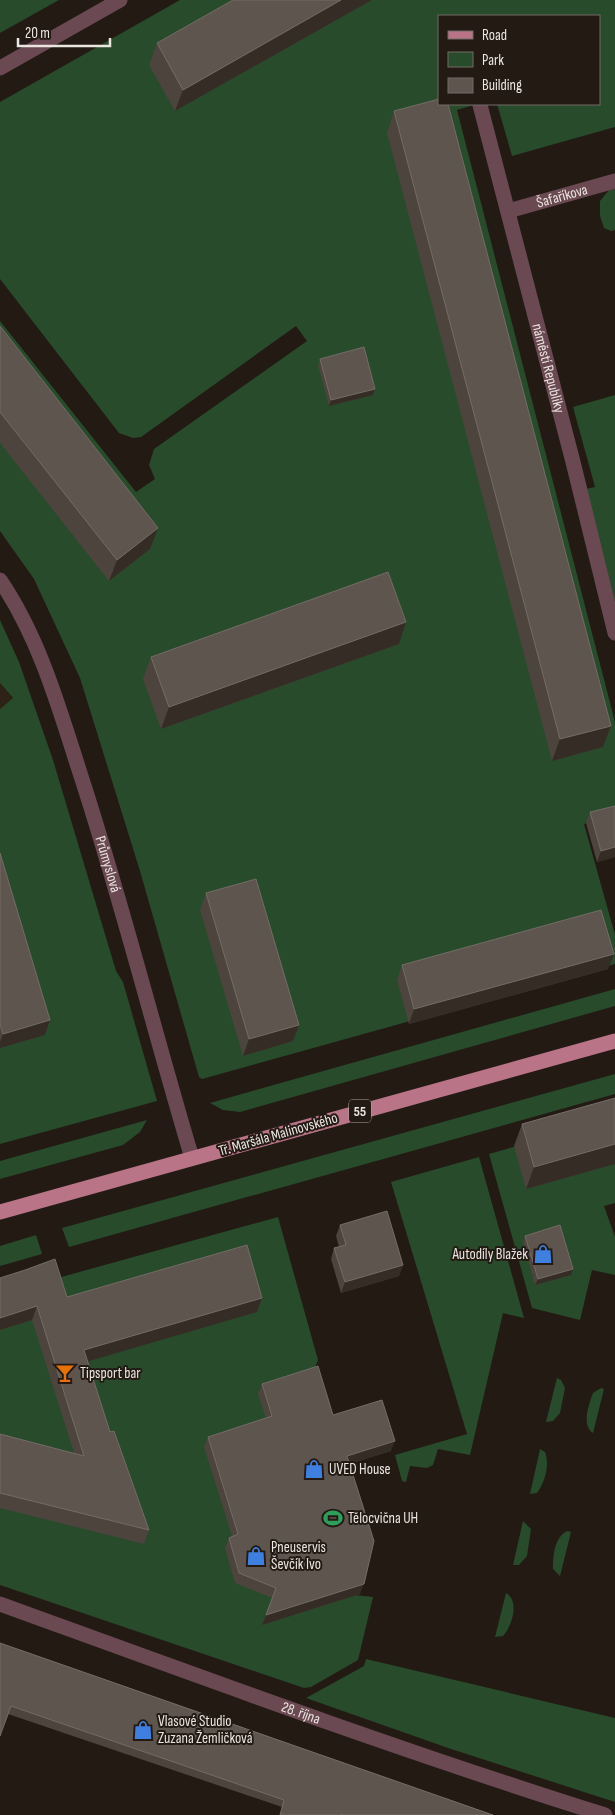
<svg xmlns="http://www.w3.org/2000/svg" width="615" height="1815" font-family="'Sofia Sans Condensed',sans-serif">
  <rect width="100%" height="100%" fill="#231a14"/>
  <!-- built -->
  <path fill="#2e2116" d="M0 683 13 699 0 709Z"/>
  <!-- green -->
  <path fill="#274b2b" d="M0 0H59L0 33Z
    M180 0H615V127L512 156 497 104H599V16H439V104H477L457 110 615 722V815L584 824 615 935V964L202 1079 199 1077 140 871 80 678 34 579 0 531V321L136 492 155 479 149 465 154 449 307 341 296 326 141 437 133 438 119 433 0 279V102Z
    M615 189V230L611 231 604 228 600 216V201L609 190Z
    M615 395V602L586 489 595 487 573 407Z
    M0 620 19 662 53 760 116 971 123 982 157 1101 0 1144V709L13 698 0 683Z
    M615 989V1006L240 1112 223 1110 210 1103Z
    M615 1074V1094L69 1247 62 1228Z
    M615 1118V1203L604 1206 615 1237V1275L592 1270 580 1320 532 1308 489 1154Z
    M147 1120 140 1132 123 1145 0 1179V1161Z
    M479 1157 524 1318 503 1313 470 1455 438 1449 433 1465 427 1468 410 1466 406 1482 402 1481 395 1455 467 1434 391 1182Z
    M278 1217 318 1360 311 1377 355 1595 373 1597 358 1660 311 1687 304 1688 0 1585V1294Z
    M36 1235 42 1254 0 1266V1246Z
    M557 1378 561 1380 565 1388 560 1413 553 1421 546 1422Z
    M601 1388 604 1389 593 1433C581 1425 589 1404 593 1393Z
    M540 1449 545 1452C550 1465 545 1482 537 1493L530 1494Z
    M523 1521 531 1529 527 1556 519 1565H513Z
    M567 1531 571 1532 560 1576 553 1569C553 1556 554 1538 567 1531Z
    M506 1593C520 1601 512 1626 503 1636L495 1637Z
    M366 1659 615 1718V1802L451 1749 306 1698 364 1666Z"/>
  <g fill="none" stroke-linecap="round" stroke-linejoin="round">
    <!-- street -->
    <g stroke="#6a4952" stroke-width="15">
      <path d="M0 68 120 0"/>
      <path id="s1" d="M480 105 573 462 615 633"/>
      <path id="s2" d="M508 211 615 181"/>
      <path id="s3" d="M0 580C40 639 59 708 81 776 122 902 154 1031 192 1158"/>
      <path id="s4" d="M0 1604C201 1677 401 1751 605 1815"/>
    </g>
    <!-- primary -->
    <path stroke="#b97488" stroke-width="15" d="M0 1212 615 1041"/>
  </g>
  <!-- wall -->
  <path fill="#4d443d" d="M233 0H372L175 111 149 65 157 43Z
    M394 111 611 726 603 747 552 761 387 133Z
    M0 326 150 549 109 581 0 443Z
    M320 359 375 389 373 395 329 406 318 365Z
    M399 644 161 729 143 679 151 657Z
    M590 812 615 857 597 862 586 823Z
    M0 853 50 1020 45 1035 0 1048Z
    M206 893 299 1025 293 1041 243 1056 200 910Z
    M402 965 608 969 409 1024 397 980Z
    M615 1098V1164L526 1189 514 1146 522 1124Z
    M340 1225 403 1265 399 1276 341 1293 331 1259 334 1248 339 1247 336 1236Z
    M525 1236 573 1269 571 1275 535 1285 523 1242Z
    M0 1278 67 1297 262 1298 257 1312 87 1361 110 1432 149 1530 144 1544 0 1508V1434L74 1453 32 1320 0 1330Z
    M262 1384 333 1415 391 1451 349 1464 360 1594 262 1625 272 1598 235 1583 225 1548 229 1538 232 1536 204 1447 208 1437 266 1418 258 1394Z
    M0 1643 493 1815H280L282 1807 8 1714Z"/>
  <!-- shaded-wall -->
  <path fill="#352c25" d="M341 0H372L175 111 183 90Z
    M375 389 373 395 329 406 331 400Z
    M158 528 150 549 109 581 117 560Z
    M406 622 399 644 161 729 169 707Z
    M611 726 603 747 552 761 560 739Z
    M615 847V857L597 862 601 851Z
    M614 954 608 969 409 1024 414 1009Z
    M50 1020 45 1035 0 1048V1042L3 1034Z
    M299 1025 293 1041 243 1056 249 1039Z
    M615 1144V1164L526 1189 534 1167Z
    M403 1265 399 1276 341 1293 345 1282Z
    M573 1269 571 1275 535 1285 538 1279Z
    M262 1298 257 1312 79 1364 84 1350Z
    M37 1306 32 1320 0 1330V1318Z
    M395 1441 391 1451 343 1466 347 1456Z
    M364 1584 360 1594 262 1625 266 1615Z"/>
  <!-- building -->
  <path fill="#5e554f" stroke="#746c66" d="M233 0H341L183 90 157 43Z
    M439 99V104H448L611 726 560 739 394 111Z
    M0 326 158 528 117 560 0 412Z
    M364 347 375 389 331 400 320 359Z
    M388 572 406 622 169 707 151 657Z
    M615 806V847L601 851 590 812Z
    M0 853 50 1020 3 1034 0 1024Z
    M256 879 299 1025 249 1039 206 893Z
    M601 910 614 954 414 1009 402 965Z
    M615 1098V1144L534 1167 522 1124Z
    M387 1211 403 1265 345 1282 334 1248 346 1245 340 1225Z
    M560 1225 573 1269 538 1279 525 1236Z
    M247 1245 262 1298 84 1350 110 1432 114 1431 149 1530 0 1493V1434L84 1456 37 1306 0 1318V1278L25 1270 55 1259 67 1297Z
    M318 1366 333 1415 382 1400 395 1441 347 1456 374 1541 364 1584 266 1615 276 1588 239 1573 229 1538 238 1534 208 1437 272 1416 262 1384Z
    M0 1643 493 1815H344L341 1814V1815H280L284 1800 11 1706 0 1736Z"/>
  <!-- icons -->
  <defs>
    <g id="shop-bare" transform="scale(1.5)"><path d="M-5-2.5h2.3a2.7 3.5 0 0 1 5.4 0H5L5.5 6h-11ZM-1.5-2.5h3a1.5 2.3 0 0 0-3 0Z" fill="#3f7fe0" stroke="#231a14" stroke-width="2.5" paint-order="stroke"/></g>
    <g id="bar-bare" transform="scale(1.5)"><path d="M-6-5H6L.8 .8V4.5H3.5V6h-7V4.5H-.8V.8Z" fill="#e8710a" stroke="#231a14" stroke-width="2.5" paint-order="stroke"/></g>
    <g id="stadium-bare" transform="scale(1.5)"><path d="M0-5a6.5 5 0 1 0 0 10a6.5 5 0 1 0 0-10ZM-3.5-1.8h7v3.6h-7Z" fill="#2e9e5b" stroke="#231a14" stroke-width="2.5" paint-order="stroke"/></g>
  </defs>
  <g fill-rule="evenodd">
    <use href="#shop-bare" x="543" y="1254"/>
    <use href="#bar-bare" x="65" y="1373"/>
    <use href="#shop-bare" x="314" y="1469"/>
    <use href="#stadium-bare" x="333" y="1518"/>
    <use href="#shop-bare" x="256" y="1556"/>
    <use href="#shop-bare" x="143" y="1730"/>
  </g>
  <g text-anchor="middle" stroke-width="4" stroke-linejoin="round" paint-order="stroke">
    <!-- shield labels -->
    <rect fill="#231a14" stroke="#afa8a3" stroke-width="1" x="349" y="1099.5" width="22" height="23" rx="4"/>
    <g font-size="14" font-weight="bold" fill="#ebe5e0">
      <text x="360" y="1116">55</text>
    </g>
    <!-- street labels -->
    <g font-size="15" fill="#ebe5e0" stroke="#231a14">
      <text dy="5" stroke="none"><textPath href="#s2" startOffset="56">Šafaříkova</textPath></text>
      <text dy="5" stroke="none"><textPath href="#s1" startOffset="272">náměstí Republiky</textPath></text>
      <text dy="5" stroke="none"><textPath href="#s3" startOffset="305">Průmyslová</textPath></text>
      <text transform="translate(278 1134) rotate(-16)" y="5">Tř. Maršála Malinovského</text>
      <text dy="5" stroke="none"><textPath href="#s4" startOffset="320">28. října</textPath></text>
    </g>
    <!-- poi labels -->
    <g font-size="15" fill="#ebe5e0" stroke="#231a14" text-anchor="start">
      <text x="528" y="1259" text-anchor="end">Autodíly Blažek</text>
      <text x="80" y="1378">Tipsport bar</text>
      <text x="329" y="1474">UVED House</text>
      <text x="348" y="1523">Tělocvična UH</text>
      <text x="271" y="1552">Pneuservis<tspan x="271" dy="17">Ševčík Ivo</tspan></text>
      <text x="158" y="1726">Vlasové Studio<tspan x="158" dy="17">Zuzana Žemličková</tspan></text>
    </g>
  </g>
  <!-- legend -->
  <rect x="438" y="15" width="162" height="90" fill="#231a14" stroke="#736b66"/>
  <rect x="448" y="31" width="25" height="8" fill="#b97488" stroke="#736b66"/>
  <text x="482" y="40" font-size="15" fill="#ebe5e0">Road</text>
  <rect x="448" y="52" width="25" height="15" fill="#274b2b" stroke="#736b66"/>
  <text x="482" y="65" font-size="15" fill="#ebe5e0">Park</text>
  <rect x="448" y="78" width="25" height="15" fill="#5e554f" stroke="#736b66"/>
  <text x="482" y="90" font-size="15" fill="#ebe5e0">Building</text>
  <!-- scale -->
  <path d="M18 38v8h92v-8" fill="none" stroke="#ebe5e0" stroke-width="2.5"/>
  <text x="25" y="38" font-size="15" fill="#ebe5e0" stroke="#231a14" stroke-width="4" paint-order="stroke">20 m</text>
</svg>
